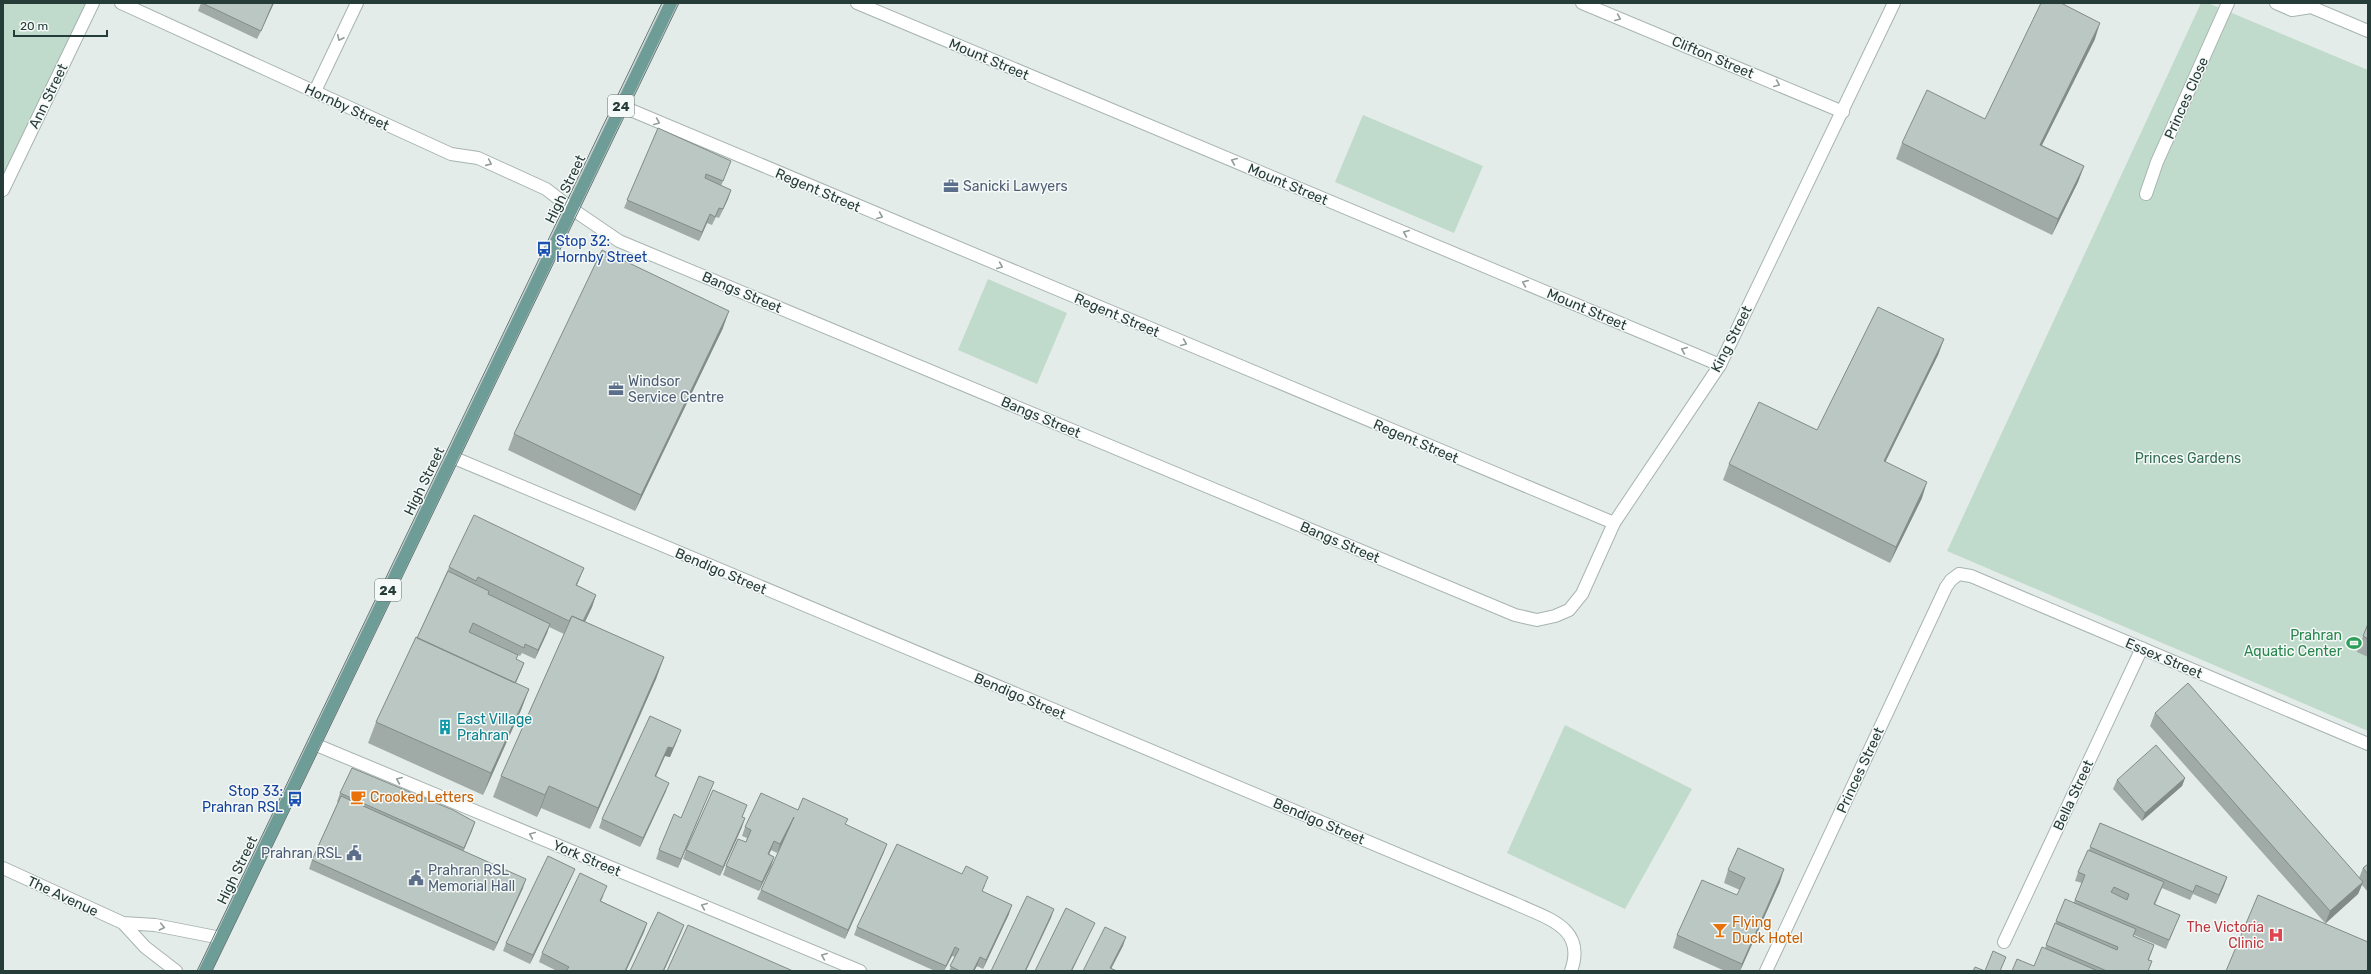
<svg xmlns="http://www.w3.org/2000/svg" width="2371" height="974" font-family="Rubik,sans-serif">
  <rect width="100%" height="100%" fill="#e4ecea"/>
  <!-- green -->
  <path fill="#c0dbcb" d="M3 3H97L3 201Z
    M2201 3H2208L2368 70V731L1947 551Z
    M1363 115 1483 166 1454 233 1335 182Z
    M988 279 1067 313 1037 384 958 350Z
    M1565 725 1692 789 1625 909 1507 853Z"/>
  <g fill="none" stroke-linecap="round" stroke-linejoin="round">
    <!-- minor casing -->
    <g stroke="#a7b4b1" stroke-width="14">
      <path id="minor" d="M121 3 451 154 478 158 546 189 572 209
        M857 3 1720 365
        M1582 3 1843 112
        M315 91 357 3
        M621 106 1614 523
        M3 190 93 3
        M2146 194 2157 162 2228 3
        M452 457 1514 903C1546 918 1587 927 1571 971
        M314 744 860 971
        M2004 942 2142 648
        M1766 971 1946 587 1951 580 1959 574 1971 576 2368 744"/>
    </g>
    <!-- tertiary casing -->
    <g stroke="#a7b4b1" stroke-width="14">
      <path id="tertiary" d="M2276 3 2292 10 2311 7
        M2308 3 2311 7 2368 31
        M572 209 619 241 1515 615 1537 620 1555 616 1569 610 1582 594 1614 523 1720 365 1894 3
        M3 868 123 923 155 925 221 938
        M123 923 145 947 176 971"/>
    </g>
    <!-- primary casing -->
    <g stroke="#c2c8c8" stroke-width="14">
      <path id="primary" d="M205 971 671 3"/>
    </g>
    <!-- minor -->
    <use href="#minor" stroke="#fff" stroke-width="12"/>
    <!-- tertiary -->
    <use href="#tertiary" stroke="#fff" stroke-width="12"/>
    <!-- primary -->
    <use href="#primary" stroke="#6e9d97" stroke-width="12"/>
    <!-- tram -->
    <path stroke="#607774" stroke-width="1" d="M197 971 662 3
      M212 971 679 3"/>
  </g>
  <!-- wall -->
  <path fill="#a0aba8" d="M201 3H274L257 39 198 11Z
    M2095 39 2042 145 2084 166 2078 182 2052 235 1896 159 1902 143 1985 119Z
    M658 128 728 169 721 186 731 190 728 199 719 218 716 217 712 225 707 223 699 241 624 208Z
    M723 328 635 511 508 450 514 434Z
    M1944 339 1938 355 1885 462 1922 498 1890 563 1723 480 1729 464 1817 430Z
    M449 567 584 568 577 585 596 595 592 607 585 622 664 657 656 679 590 829 541 808 537 817 493 797 501 776 564 634 549 627 547 633 535 659 522 653 520 656 518 655 516 659 524 663 516 683 529 689 521 710 483 795 368 743 376 722 417 638Z
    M2368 624V657L2357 652Z
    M2155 713 2359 878 2363 868 2368 864V892L2362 885 2358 894 2325 923 2150 726Z
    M678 739 670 757 665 756 656 776 666 791 640 847 599 828 602 819Z
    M2185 778 2182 786 2142 821 2113 789 2117 780Z
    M710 791 678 868 656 859 659 850 681 818Z
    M340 793 475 822 463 851 523 888 494 951 309 869 312 860 338 802H337Z
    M742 817V827L720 876 683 859 686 850Z
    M2100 823 2227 877 2216 904 2193 894 2190 900 2162 888 2155 905 2180 915 2166 949 2134 935 2133 936 2154 945 2149 960V971H2012L2034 966 2045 948 2056 921 2074 902 2082 883 2075 881 2078 872 2089 850Z
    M846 824 884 852 845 939 757 899 761 890 784 841 777 853 771 850 769 854 774 857 771 866 759 891 723 875 726 866 746 842 747 838 742 836 745 827Z
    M1728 870 1780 882 1740 971H1725L1673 948 1677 935 1737 895 1740 890 1724 883Z
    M571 878 530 964 503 951 506 943Z
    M985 886 982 891 1009 914 983 969 977 966 974 971H949L955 957 952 956 944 971H935L854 935 857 927Z
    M604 895 601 901 647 923 644 932 626 971H557L539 962 542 953Z"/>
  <!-- shaded-wall -->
  <path fill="#828b88" d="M273 3H274L257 39 261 31Z
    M2100 23 2095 39 2034 161 2040 145Z
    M2084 166 2078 182 2052 235 2058 219Z
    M731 190 728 199 719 218 723 209Z
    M710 214 707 223 699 241 702 232Z
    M729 311 723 328 635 511 641 495Z
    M1944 339 1938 355 1878 477 1884 461Z
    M1927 482 1922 498 1890 563 1896 547Z
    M584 568 579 580 571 598 576 585Z
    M596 595 592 607 576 640 581 627Z
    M550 624 547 633 535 659 538 650Z
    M664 657 656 679 590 829 598 808Z
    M524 663 521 671 509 697 512 689Z
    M529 689 521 710 483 795 491 773Z
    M681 730 670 757 665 756 652 785 655 776 668 747Z
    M2185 778 2182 786 2142 821 2145 813Z
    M714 782 710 791 678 868 681 859Z
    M669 783 666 791 640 847 643 838Z
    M549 786 541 808 537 817 545 795Z
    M794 817 791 826 777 853 780 844Z
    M745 818 742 827 720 876 723 867Z
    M475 822 472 831 461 857 464 848Z
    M774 841 771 850 765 863 768 854Z
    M887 844 884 852 845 939 848 930Z
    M774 857 771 866 759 891 762 882Z
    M575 869 571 878 530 964 533 955Z
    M1784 869 1780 882 1740 971 1742 964Z
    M2227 877 2224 886 2216 904 2219 895Z
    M526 879 523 888 494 951 497 943Z
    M2363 882 2358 894 2325 924 2330 911Z
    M1012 905 1009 914 983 969 986 960Z
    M1054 909 1051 918 1026 971H1025Z
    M647 923 644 932 626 971H625Z
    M1095 923 1091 931 1072 971H1071Z
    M684 925 681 933 664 971H663Z
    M1126 937 1123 946 1110 971V968Z
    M955 947 952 956 944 971 946 966Z
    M980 957 977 966 974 971H973Z"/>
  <!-- building -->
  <path fill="#bac7c3" stroke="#828b88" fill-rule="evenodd" d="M202 3H273L261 31Z
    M2041 3H2061L2100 23 2040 145 2084 166 2058 219 1902 143 1927 90 1985 119Z
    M658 128 731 161 723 181 706 174 705 178 731 190 723 209 719 208 715 217 710 214 702 232 627 200Z
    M602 250 729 311 641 495 514 434Z
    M1878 307 1944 339 1884 461 1927 482 1896 547 1729 464 1759 402 1817 430Z
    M474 515 584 568 576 585 596 595 583 621 572 616 569 621 478 577 476 581 449 567Z
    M448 571 489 591 488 594 550 624 538 650 525 644 524 648 473 623 469 632 518 655 516 659 524 663 515 683 417 638Z
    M572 616 664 657 598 808 549 786 545 795 501 776Z
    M2368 624V639L2363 636Z
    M416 637 529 689 491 773 376 722Z
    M2188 683 2363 882 2330 911 2155 713Z
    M650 716 681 730 673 748 668 747 655 776 669 783 643 838 602 819Z
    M2156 745 2185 778 2145 813 2117 780Z
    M352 768 453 810 475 822 464 848 340 793Z
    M699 776 714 782 681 859 659 850 674 814 681 818Z
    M713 790 747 805 742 817 745 818 723 867 686 850Z
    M761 793 798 810 803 798 848 819 845 824 887 844 848 930 761 890 794 817 780 844 774 841 768 854 774 857 762 882 726 866 738 839 746 842 751 830 745 827Z
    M341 796 526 879 497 943 312 860Z
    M2100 823 2227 877 2219 895 2196 885 2193 892 2090 847Z
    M897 844 962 874 966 866 988 877 982 891 1012 905 986 960 980 957 973 971H960L950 966 959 949 955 947 946 966 857 927Z
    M1738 848 1784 869 1742 964 1677 935 1702 880 1737 895 1745 878 1728 870Z
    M2088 850 2164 882 2154 904 2180 915 2169 940 2075 900 2085 875 2078 872ZM2114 887 2129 894 2127 900 2111 892Z
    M548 856 575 869 533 955 506 943Z
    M2368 864V874L2363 868Z
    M580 873 607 886 600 901 647 923 625 971H566L569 967 542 953Z
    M2258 895 2368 942V971H2226Z
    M1027 896 1054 909 1025 971H991Z
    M2065 899 2136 929 2133 936 2154 945 2148 960 2152 961 2148 971H2107L2046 945 2055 923 2117 950 2118 947 2056 921Z
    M1066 908 1095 923 1071 971H1035Z
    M658 912 684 925 663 971H630Z
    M688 925 793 971H667Z
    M1105 927 1126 937 1110 968 1117 971H1083Z
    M2042 947 2098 971H2012L2017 959 2034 966Z
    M1993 951 2006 957 2000 971H1973L1975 967 1985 971Z"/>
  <!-- one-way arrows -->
  <defs><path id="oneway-chevron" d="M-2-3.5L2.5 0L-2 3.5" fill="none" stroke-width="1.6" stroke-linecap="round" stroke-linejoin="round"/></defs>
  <g stroke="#929e9c">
    <use href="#oneway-chevron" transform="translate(1618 18) rotate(23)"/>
    <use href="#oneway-chevron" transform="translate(340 38) rotate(116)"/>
    <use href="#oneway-chevron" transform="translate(1777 84) rotate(23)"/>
    <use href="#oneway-chevron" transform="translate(657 122) rotate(23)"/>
    <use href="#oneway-chevron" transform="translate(1234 161) rotate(-157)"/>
    <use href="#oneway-chevron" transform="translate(489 163) rotate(24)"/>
    <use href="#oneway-chevron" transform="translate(880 216) rotate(23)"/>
    <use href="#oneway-chevron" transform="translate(1406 233) rotate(-157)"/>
    <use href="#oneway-chevron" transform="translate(1000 266) rotate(23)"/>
    <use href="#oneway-chevron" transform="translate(1525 283) rotate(-157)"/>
    <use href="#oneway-chevron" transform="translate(1184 343) rotate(23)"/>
    <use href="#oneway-chevron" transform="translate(1684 350) rotate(-157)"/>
    <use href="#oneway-chevron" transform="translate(399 780) rotate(-157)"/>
    <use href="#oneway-chevron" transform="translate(532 835) rotate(-157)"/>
    <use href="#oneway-chevron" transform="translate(704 906) rotate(-157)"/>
    <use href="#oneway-chevron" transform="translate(162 927) rotate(11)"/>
    <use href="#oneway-chevron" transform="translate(824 956) rotate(-157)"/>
  </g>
  <!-- icons -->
  <defs>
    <g id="office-bare" transform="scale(1.2)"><path d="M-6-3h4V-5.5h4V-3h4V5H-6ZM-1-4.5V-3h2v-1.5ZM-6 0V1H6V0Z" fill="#5c6f8a" stroke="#f5f9f7" stroke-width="2.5" paint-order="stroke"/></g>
    <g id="bus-bare" transform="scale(1.2)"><path d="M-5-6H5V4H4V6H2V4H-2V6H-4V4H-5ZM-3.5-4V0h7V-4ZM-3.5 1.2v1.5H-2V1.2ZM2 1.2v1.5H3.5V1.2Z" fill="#1a4fb4" stroke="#f5f9f7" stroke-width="2.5" paint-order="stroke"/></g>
    <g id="stadium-bare" transform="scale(1.2)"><path d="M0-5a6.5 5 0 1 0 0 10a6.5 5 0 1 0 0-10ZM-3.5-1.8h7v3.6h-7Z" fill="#2e9e5b" stroke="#f5f9f7" stroke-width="2.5" paint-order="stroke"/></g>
    <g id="building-bare" transform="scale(1.2)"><path d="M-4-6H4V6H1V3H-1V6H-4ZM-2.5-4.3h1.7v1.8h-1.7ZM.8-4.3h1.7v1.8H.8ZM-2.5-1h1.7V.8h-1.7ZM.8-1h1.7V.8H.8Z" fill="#0f9aa8" stroke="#f5f9f7" stroke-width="2.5" paint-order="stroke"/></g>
    <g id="cafe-bare" transform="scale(1.2)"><path d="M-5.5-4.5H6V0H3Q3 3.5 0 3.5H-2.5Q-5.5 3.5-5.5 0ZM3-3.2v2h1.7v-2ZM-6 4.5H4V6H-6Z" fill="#e8710a" stroke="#f5f9f7" stroke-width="2.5" paint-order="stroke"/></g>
    <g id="civic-bare" transform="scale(1.2)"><path d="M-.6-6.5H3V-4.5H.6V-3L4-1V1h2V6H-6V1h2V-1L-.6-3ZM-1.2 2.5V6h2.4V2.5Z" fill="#5c6f8a" stroke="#f5f9f7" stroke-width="2.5" paint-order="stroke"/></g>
    <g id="bar-bare" transform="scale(1.2)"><path d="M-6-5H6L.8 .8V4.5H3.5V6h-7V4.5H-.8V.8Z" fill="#e8710a" stroke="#f5f9f7" stroke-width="2.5" paint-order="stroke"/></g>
    <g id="hospital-bare" transform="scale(1.2)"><path d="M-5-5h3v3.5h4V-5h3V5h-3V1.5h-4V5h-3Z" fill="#e0444e" stroke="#f5f9f7" stroke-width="2.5" paint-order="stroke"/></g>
  </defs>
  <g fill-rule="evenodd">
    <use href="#office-bare" x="951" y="186"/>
    <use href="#bus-bare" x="544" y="249"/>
    <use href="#office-bare" x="616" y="389"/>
    <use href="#stadium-bare" x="2354" y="643"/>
    <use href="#building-bare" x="445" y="727"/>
    <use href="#cafe-bare" x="358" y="797"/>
    <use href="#bus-bare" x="295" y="799"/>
    <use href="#civic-bare" x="354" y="853"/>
    <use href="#civic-bare" x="416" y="878"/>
    <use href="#bar-bare" x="1720" y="930"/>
    <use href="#hospital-bare" x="2276" y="935"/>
  </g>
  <g text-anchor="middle" stroke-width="3" stroke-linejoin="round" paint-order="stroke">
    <!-- shield labels -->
    <g fill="#f5f9f7" stroke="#647572" stroke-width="1">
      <rect x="608" y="95" width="26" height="22" rx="3"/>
      <rect x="375" y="579" width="26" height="22" rx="3"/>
    </g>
    <g font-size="13" font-weight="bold" fill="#263c39">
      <text x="621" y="111">24</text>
      <text x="388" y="595">24</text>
    </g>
    <!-- street labels -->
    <g font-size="14" fill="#263c39" stroke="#f5f9f7">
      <text transform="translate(1713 57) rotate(23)" y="5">Clifton Street</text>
      <text transform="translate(989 59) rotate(23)" y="5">Mount Street</text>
      <text transform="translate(48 96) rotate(-64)" y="5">Ann Street</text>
      <text transform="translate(2186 98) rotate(-66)" y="5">Princes Close</text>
      <text transform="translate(347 107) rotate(25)" y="5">Hornby Street</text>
      <text transform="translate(1288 184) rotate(23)" y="5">Mount Street</text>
      <text transform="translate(565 189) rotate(-64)" y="5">High Street</text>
      <text transform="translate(818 190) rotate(23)" y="5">Regent Street</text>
      <text transform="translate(742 292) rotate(23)" y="5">Bangs Street</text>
      <text transform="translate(1587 309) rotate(23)" y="5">Mount Street</text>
      <text transform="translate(1117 315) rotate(23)" y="5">Regent Street</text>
      <text transform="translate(1731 339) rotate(-63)" y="5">King Street</text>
      <text transform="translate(1041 417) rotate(23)" y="5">Bangs Street</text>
      <text transform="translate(1416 441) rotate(23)" y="5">Regent Street</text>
      <text transform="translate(424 481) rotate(-64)" y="5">High Street</text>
      <text transform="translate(1340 542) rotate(23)" y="5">Bangs Street</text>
      <text transform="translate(721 571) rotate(23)" y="5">Bendigo Street</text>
      <text transform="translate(2164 658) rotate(23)" y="5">Essex Street</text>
      <text transform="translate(1020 696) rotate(23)" y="5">Bendigo Street</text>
      <text transform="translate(1860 770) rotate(-65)" y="5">Princes Street</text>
      <text transform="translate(2073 795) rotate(-65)" y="5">Bella Street</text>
      <text transform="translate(1319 821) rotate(23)" y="5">Bendigo Street</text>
      <text transform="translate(587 858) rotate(23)" y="5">York Street</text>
      <text transform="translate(237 870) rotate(-64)" y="5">High Street</text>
      <text transform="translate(63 896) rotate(25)" y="5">The Avenue</text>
    </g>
    <!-- service labels -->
    <g font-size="14" fill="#4e5e75" stroke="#f5f9f7" text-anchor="start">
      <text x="963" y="191">Sanicki Lawyers</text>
      <text x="628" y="386">Windsor<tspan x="628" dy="16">Service Centre</tspan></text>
      <text x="342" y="858" text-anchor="end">Prahran RSL</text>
      <text x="428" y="875">Prahran RSL<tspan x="428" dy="16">Memorial Hall</tspan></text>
    </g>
    <!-- transit labels -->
    <g font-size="14" fill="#164399" stroke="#f5f9f7" text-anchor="start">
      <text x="556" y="246">Stop 32:<tspan x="556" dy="16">Hornby Street</tspan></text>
      <text x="283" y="796" text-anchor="end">Stop 33:<tspan x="283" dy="16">Prahran RSL</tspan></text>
    </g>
    <!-- park labels -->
    <g font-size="14" fill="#346e53" stroke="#f5f9f7">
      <text x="2188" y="463">Princes Gardens</text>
    </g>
    <!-- leisure labels -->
    <g font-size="14" fill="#27864d" stroke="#f5f9f7" text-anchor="end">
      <text x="2342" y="640">Prahran<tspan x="2342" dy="16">Aquatic Center</tspan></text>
    </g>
    <!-- culture labels -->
    <g font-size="14" fill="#0d838f" stroke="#f5f9f7" text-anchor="start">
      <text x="457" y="724">East Village<tspan x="457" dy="16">Prahran</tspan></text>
    </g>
    <!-- food labels -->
    <g font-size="14" fill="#c56008" stroke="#f5f9f7" text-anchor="start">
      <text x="370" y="802">Crooked Letters</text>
      <text x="1732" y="927">Flying<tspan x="1732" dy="16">Duck Hotel</tspan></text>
    </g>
    <!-- health labels -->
    <g font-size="14" fill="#be3a42" stroke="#f5f9f7" text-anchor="end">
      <text x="2264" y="932">The Victoria<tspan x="2264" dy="16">Clinic</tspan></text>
    </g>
  </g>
  <!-- border -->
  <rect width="2371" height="974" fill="none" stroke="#263c39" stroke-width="8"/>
  <!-- scale -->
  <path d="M14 30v6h93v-6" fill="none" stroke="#263c39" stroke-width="2"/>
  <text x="20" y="30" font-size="12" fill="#263c39" stroke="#f5f9f7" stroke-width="3" paint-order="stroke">20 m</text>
</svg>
